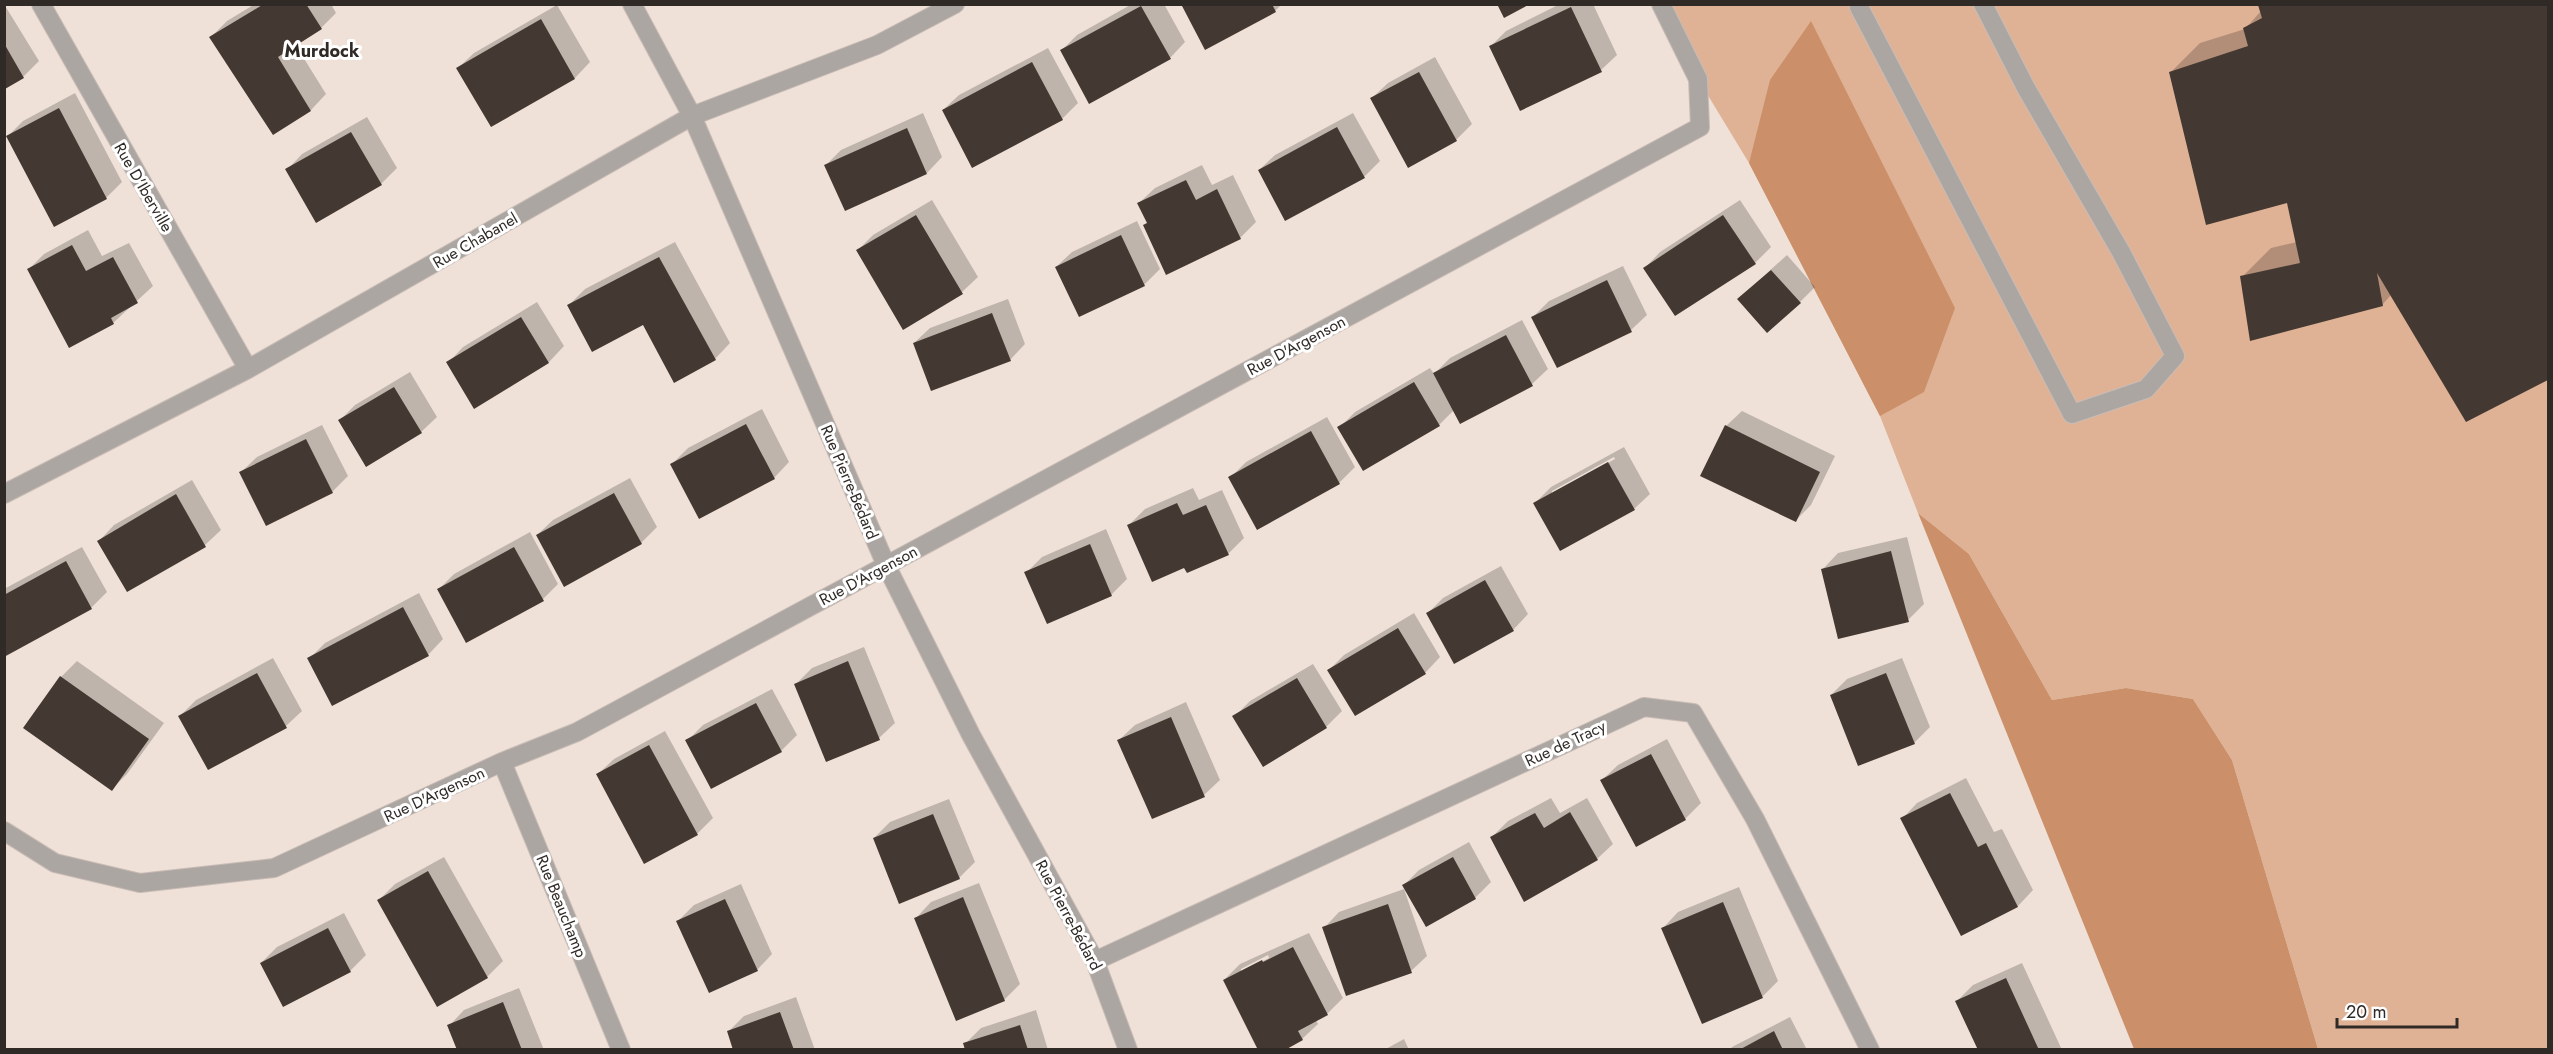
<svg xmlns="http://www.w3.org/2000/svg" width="2553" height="1054" font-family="Jost,sans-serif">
  <rect width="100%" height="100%" fill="#efe1d8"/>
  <!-- green -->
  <path fill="#dfb296" d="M1661 5H2548V1049H2318L2232 760 2193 699 2126 688 2052 700 1969 554 1918 513 1880 416 1749 163 1698 79Z"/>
  <!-- forest -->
  <path fill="#cb9069" d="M1811 21 1955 308 1924 392 1880 416 1749 163 1770 80Z
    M1918 513 1969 554 2052 700 2126 688 2193 699 2232 760 2318 1049H2134Z"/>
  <!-- shadow -->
  <path fill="#0003" fill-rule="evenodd" d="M4 4 39 61 23 77 4 88Z
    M255 4H331L336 13 321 28 295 44 326 94 311 110 273 133 211 37 227 21Z
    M1132 4H1164L1185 42 1170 58 1061 51 1077 35Z
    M1183 4H1282L1275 11Z
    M1560 4H1593L1617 55 1601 70 1490 47 1506 31Z
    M2259 4H2548V378L2466 420 2391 295 2382 305 2242 277 2271 248 2297 242 2288 201 2171 72 2200 43 2245 29 2261 11Z
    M557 5 590 62 575 78 491 125 458 68 474 53Z
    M1048 48 1078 103 1062 119 943 110 959 95Z
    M1435 57 1472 124 1456 140 1372 98 1388 83Z
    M75 93 122 182 106 198 8 136 23 121Z
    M923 113 942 157 927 173 825 166 841 150Z
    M1353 113 1380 161 1364 177 1259 170 1275 155Z
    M367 117 397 168 381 184 287 170 302 154Z
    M1202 165 1212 185 1233 175 1256 222 1240 238 1148 222 1139 203 1155 188Z
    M932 200 978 277 962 292 903 328 858 250 873 235Z
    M1740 200 1771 247 1755 263 1645 268 1660 252Z
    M1137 221 1160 269 1144 285 1056 267 1072 252Z
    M88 230 102 256 129 243 153 286 113 323 29 269 44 254Z
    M675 242 730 343 715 359 644 323 569 305 585 289Z
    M1787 255 1815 287 1800 302 1755 284Z
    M1623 266 1647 315 1631 330 1533 317 1549 301Z
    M1008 299 1025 344 1010 360 914 343 930 328Z
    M537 302 564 346 549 362 475 407 448 363 463 347Z
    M1522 320 1548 369 1532 384 1460 422 1454 410 1439 425 1339 428 1355 412 1430 368 1434 374 1450 358Z
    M410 372 437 417 421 432 340 420 355 405Z
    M762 409 789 462 774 478 672 464 688 448Z
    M1742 411 1835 456 1811 505 1795 521 1726 426Z
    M1327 417 1355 467 1339 483 1230 478 1246 462Z
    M322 425 348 476 332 492 241 472 257 457Z
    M1624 447 1650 494 1634 509 1535 503 1551 487ZM1614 457 1615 459 1552 494V491Z
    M630 478 657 527 641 543 537 535 553 520Z
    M192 480 221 530 205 545 99 541 114 525Z
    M1193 488 1199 500 1222 490 1244 538 1228 554 1185 566 1129 525 1145 509Z
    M1106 529 1127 579 1111 595 1026 573 1042 557Z
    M530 532 558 584 543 599 439 589 454 574Z
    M1907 537 1924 604 1908 620 1823 569 1838 553Z
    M82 547 107 592 91 608 4 655V589Z
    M1501 566 1528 614 1513 630 1428 613 1443 598Z
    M419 593 443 639 428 655 309 659 325 643Z
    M1414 613 1440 657 1425 673 1329 670 1344 655Z
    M864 647 895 723 879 738 827 760 796 684 812 668Z
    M273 658 302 711 286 726 209 768 180 716 196 700Z
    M1902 658 1930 727 1914 743 1831 695 1847 679Z
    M77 661 164 723 127 774 112 789 25 728 61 677Z
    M1313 664 1342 711 1326 727 1263 765 1234 717 1250 701Z
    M772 689 797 735 781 751 687 741 703 725Z
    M1186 702 1220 780 1204 795 1119 740 1135 725Z
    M665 731 713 818 697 834 598 774 614 759Z
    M1667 739 1701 803 1685 819 1602 780 1618 765Z
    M1966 778 1994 832 2002 829 2033 890 2018 906 1962 934 1902 819 1917 803Z
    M1551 798 1560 813 1587 798 1613 844 1597 859 1492 837 1508 821Z
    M949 799 975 862 959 878 874 838 890 822Z
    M1469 842 1491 882 1475 898 1404 885 1419 870Z
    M444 857 503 961 487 977 379 900 395 884Z
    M979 883 1020 984 1004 1000 916 918 931 902Z
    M741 884 772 954 757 970 678 921 694 905Z
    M1739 887 1778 981 1763 996 1703 1022 1663 928 1678 912Z
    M1404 889 1427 956 1411 971 1324 928 1339 912Z
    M344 913 366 955 350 971 261 963 277 947Z
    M1309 933 1343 998 1327 1014 1316 1020 1318 1024 1302 1039 1224 980 1240 964ZM1268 955 1269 958 1241 972V969Z
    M2022 963 2062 1050H1980L1957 1001 1973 985Z
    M519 988 544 1050H458L449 1026 464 1010Z
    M796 997 815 1050H735L728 1032 744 1016Z
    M1036 1010 1048 1050H967L965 1044 981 1028Z
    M1790 1017 1807 1050H1730L1732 1047Z
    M1404 1039 1409 1050H1384Z"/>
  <!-- building -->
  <path fill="#443932" d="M264 4H306L322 29 278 57 311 111 273 135 209 37Z
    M1181 4H1272L1276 12 1205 50Z
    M1497 4H1530L1504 18Z
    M2258 5H2548V380L2466 422 2377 273 2383 306 2250 341 2240 276 2300 263 2287 203 2206 225 2169 72 2248 46 2243 28 2262 18Z
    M1141 6 1171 59 1089 104 1060 50Z
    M1571 7 1602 72 1520 111 1489 46Z
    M541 19 575 79 491 127 456 68Z
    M5 45 24 78 5 89Z
    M1032 62 1063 120 972 168 942 110Z
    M1419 72 1457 141 1408 168 1370 98Z
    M59 108 107 199 54 227 6 136Z
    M1337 127 1365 178 1285 221 1258 170Z
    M907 128 927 174 845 211 824 165Z
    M351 132 382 185 316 223 285 169Z
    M1186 180 1196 200 1217 189 1241 239 1166 275 1143 225 1147 223 1137 203Z
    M916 215 963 294 903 330 856 250Z
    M1723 215 1756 264 1675 316 1643 268Z
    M1121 235 1145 286 1079 317 1055 267Z
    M72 245 86 271 113 257 138 303 111 318 114 324 69 348 27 269Z
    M659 257 716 360 674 383 643 325 592 352 567 305Z
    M1771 270 1801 303 1767 333 1737 299Z
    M1607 280 1632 332 1557 368 1531 317Z
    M992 313 1011 361 931 391 913 343Z
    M521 317 549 363 474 409 446 362Z
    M1506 335 1533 386 1460 424 1433 373Z
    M1414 382 1440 426 1363 471 1337 427Z
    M394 387 422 433 366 467 338 420Z
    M746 424 775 479 699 519 670 464Z
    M1725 425 1820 472 1796 522 1700 476Z
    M1311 431 1340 484 1257 530 1228 477Z
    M306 439 333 493 266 526 239 472Z
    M1608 462 1635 510 1560 551 1533 503Z
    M614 493 642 544 564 587 536 535Z
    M176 494 206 547 127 592 97 541Z
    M1177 503 1183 515 1206 505 1229 555 1187 573 1184 568 1152 582 1127 525Z
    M1090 544 1112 596 1047 624 1024 572Z
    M514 547 544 601 466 643 437 589Z
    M1891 551 1909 622 1838 639 1821 569Z
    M66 561 92 609 4 657V595Z
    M1485 580 1514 631 1454 664 1426 613Z
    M403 607 429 656 332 706 307 658Z
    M1398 628 1426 674 1355 716 1327 670Z
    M848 661 880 740 826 762 794 684Z
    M257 673 287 728 208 770 178 716Z
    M1886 673 1915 744 1858 766 1830 695Z
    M60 676 149 739 112 791 23 728Z
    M1297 678 1327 728 1263 767 1232 716Z
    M756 703 782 752 711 789 685 740Z
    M1171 717 1205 797 1152 819 1117 740Z
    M649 745 698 835 644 864 596 774Z
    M1651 754 1686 820 1636 847 1600 780Z
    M1950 793 1978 847 1986 843 2018 907 1961 936 1900 818Z
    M1570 812 1598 860 1524 902 1490 837 1535 813 1544 828Z
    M933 814 960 879 899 904 873 838Z
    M1453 857 1476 899 1426 927 1402 885Z
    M428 871 488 978 437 1007 377 900Z
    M963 897 1005 1001 956 1021 914 918Z
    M725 899 758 971 709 993 676 921Z
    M1723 902 1763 998 1702 1024 1661 928Z
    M1388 904 1412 973 1346 996 1322 927Z
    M328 928 351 972 283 1007 260 963Z
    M1293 947 1328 1015 1298 1031 1303 1040 1285 1050H1258L1223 980 1262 960 1263 962Z
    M2006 978 2039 1050H1978L1955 1001Z
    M503 1002 522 1050H457L447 1025Z
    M780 1012 794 1050H733L727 1031Z
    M1020 1025 1028 1050H965L963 1043Z
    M1774 1031 1783 1050H1739Z"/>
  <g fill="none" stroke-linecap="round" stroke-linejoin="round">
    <!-- service casing -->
    <g stroke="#c9bcb5" stroke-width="20">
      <path id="service" d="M1860 4 1859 7 2072 414 2146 389 2175 356 2121 252 2026 88 1983 4"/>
    </g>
    <!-- minor casing -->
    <g stroke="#c9bcb5" stroke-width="20">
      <path id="minor" d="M41 4 248 369
        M632 4 692 116 886 565 971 735 1095 961 1128 1050
        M4 494 248 369 692 116 877 45 955 4
        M502 762 621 1050
        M4 831 55 863 140 883 274 868 502 762 577 732 1700 127 1698 79 1661 4
        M1095 961 1644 707 1693 713 1755 819 1870 1050"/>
    </g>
    <!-- service -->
    <use href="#service" stroke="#aca6a3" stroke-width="18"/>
    <!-- minor -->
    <use href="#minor" stroke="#aca6a3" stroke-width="18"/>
  </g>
  <g text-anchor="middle" stroke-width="6" stroke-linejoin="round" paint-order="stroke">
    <!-- street labels -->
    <g font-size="16" fill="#302a27" stroke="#fff">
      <text transform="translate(144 187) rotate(60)" y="6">Rue D'Iberville</text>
      <text transform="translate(475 240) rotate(-30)" y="6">Rue Chabanel</text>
      <text transform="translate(1296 345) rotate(-28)" y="6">Rue D'Argenson</text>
      <text transform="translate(850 482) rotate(67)" y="6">Rue Pierre-Bédard</text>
      <text transform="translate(868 575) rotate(-28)" y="6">Rue D'Argenson</text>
      <text transform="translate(1565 743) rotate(-25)" y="6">Rue de Tracy</text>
      <text transform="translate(434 794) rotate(-25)" y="6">Rue D'Argenson</text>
      <text transform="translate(562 906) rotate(68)" y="6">Rue Beauchamp</text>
      <text transform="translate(1069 915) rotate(62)" y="6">Rue Pierre-Bédard</text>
    </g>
    <!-- neighbourhood labels -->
    <g font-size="18" font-weight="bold" fill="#302a27" stroke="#fff">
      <text x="322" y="57">Murdock</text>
    </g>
  </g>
  <!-- border -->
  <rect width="2553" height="1054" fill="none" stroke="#302a27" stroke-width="12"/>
  <!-- scale -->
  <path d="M2337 1018v9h120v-9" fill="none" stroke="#302a27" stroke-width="3"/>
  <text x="2346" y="1018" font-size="18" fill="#302a27" stroke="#ffffff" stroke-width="4.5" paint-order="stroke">20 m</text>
</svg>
